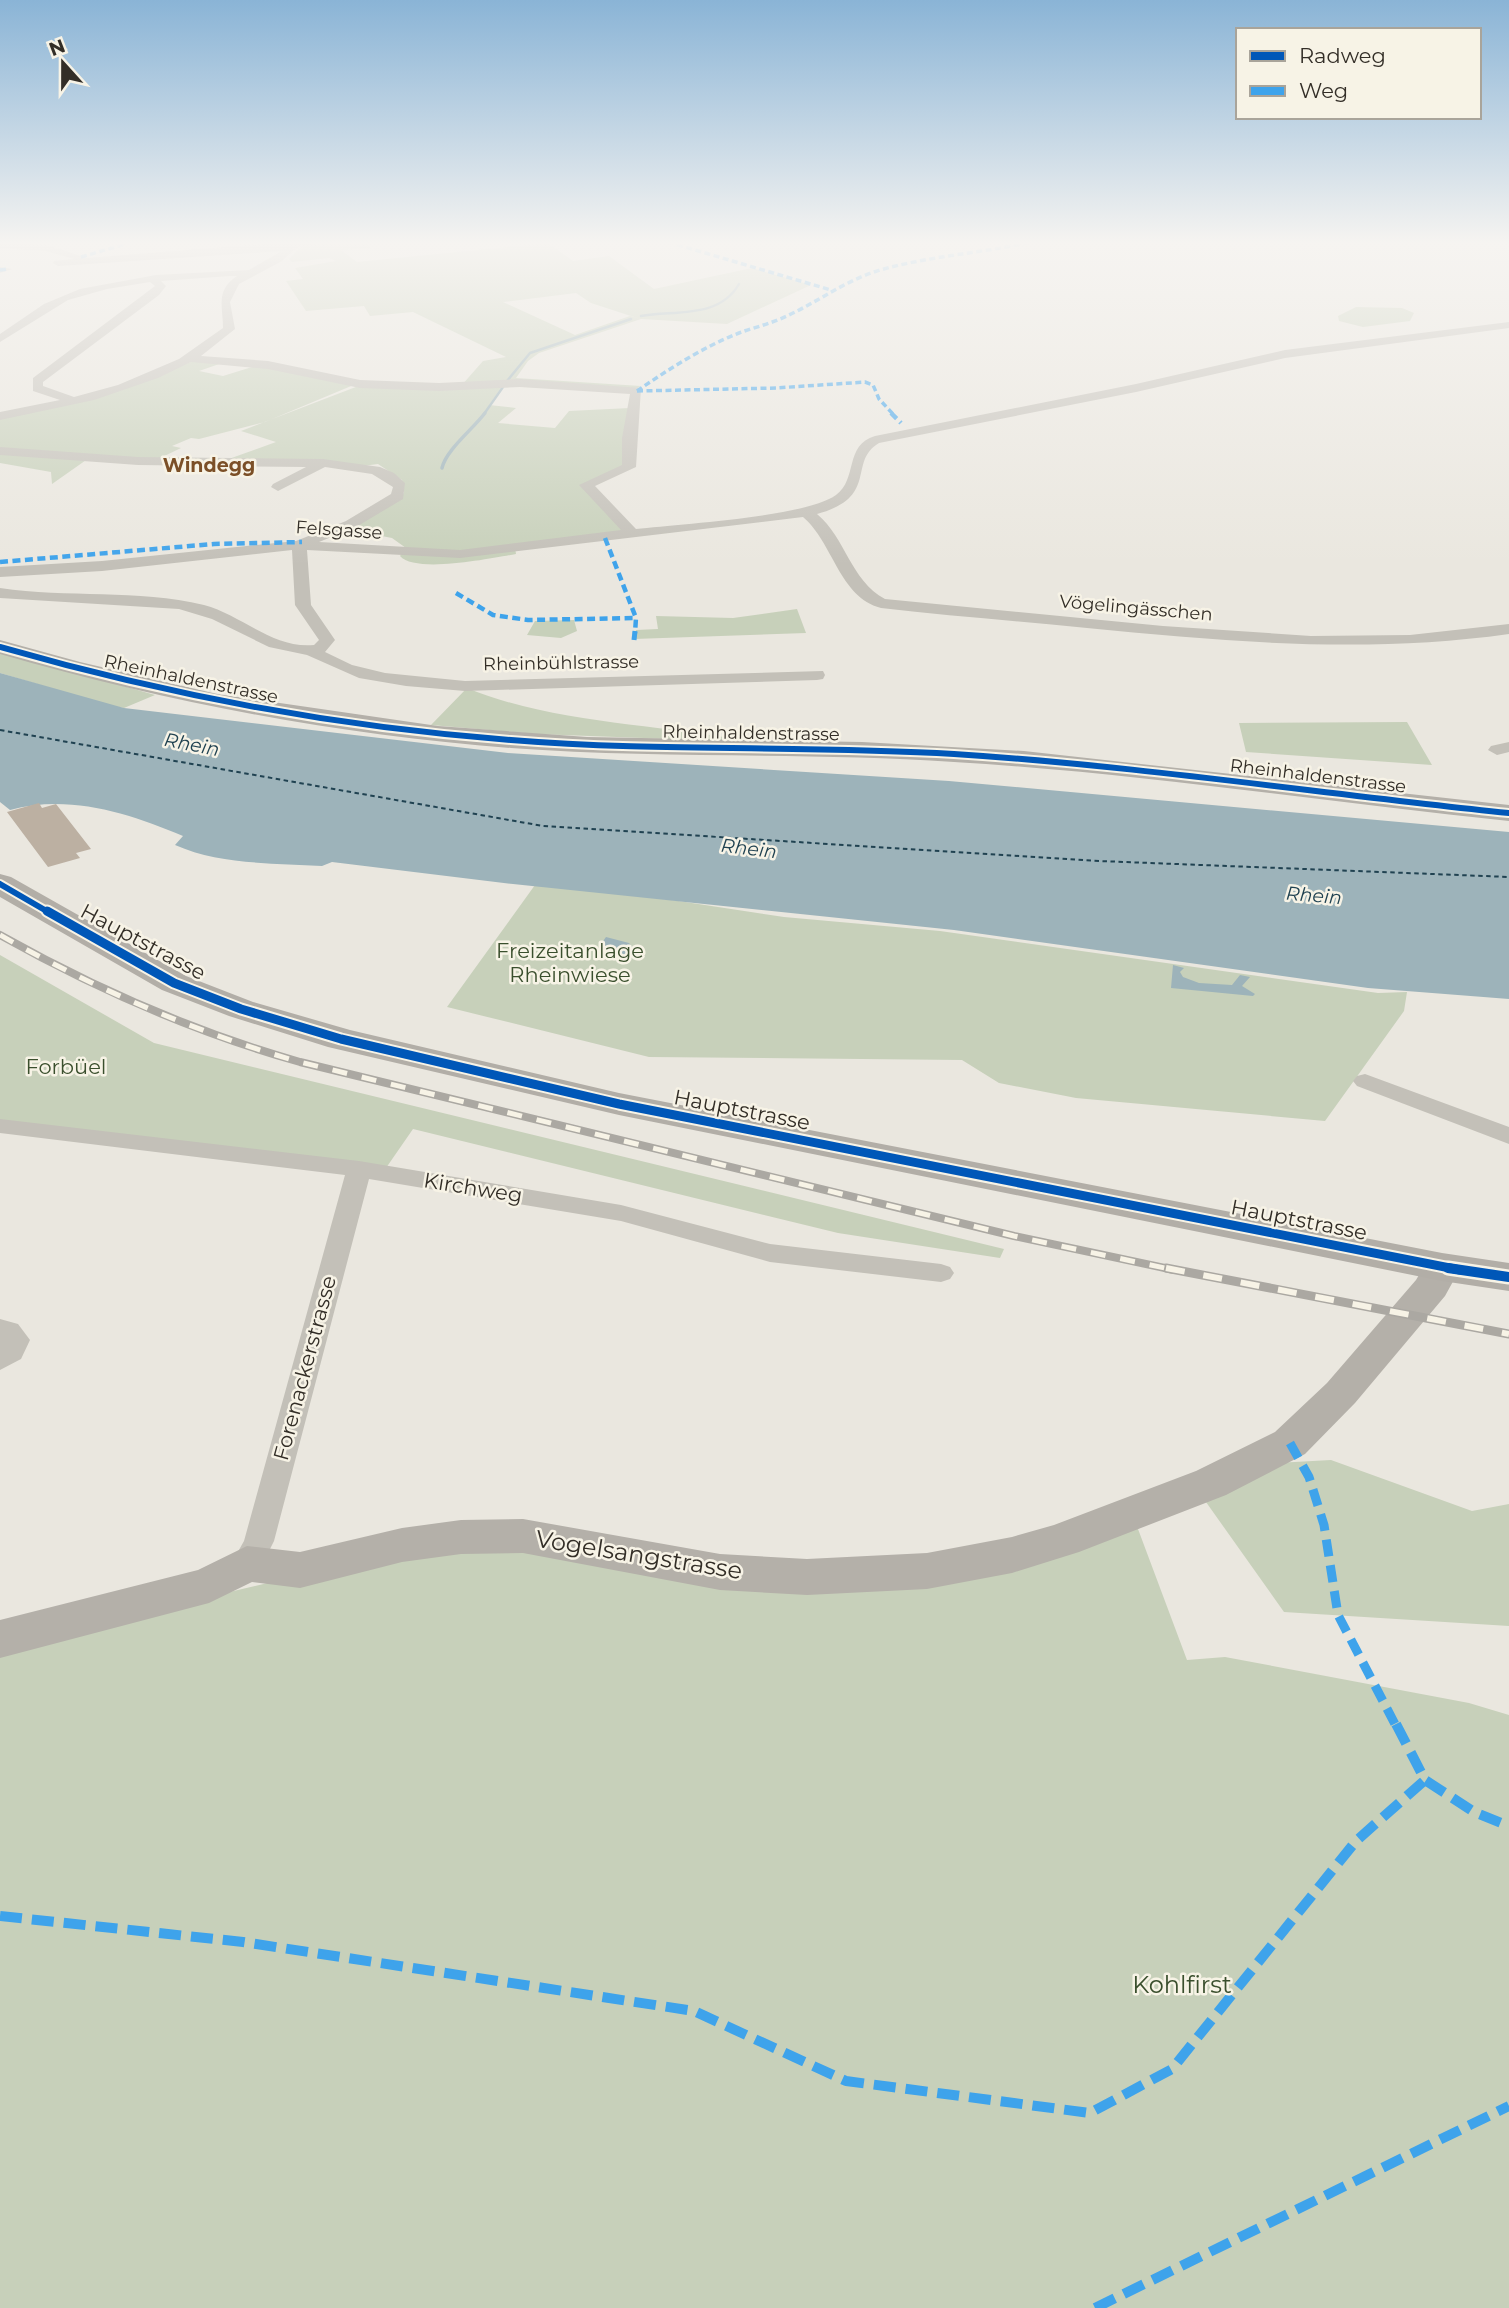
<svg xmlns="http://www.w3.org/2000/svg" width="1509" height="2308" font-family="Montserrat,sans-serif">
  <rect width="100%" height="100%" fill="#eae7df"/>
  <!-- green -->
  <path fill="#c7d0ba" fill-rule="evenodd" d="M342 242H366L370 248 341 250 357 262 548 243 573 261 609 256 654 289 752 268 811 285 727 324 641 319 539 353 528 361 516 378 641 386 636 389 461 386 483 361 506 357 413 312 370 316 364 306 306 311 286 281 303 279 295 268 336 261 329 258 292 262 289 259 302 246ZM576 293 591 303 640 319 630 316 575 335 503 302Z
    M1356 307 1402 308 1414 313 1410 321 1363 327 1339 321 1338 316Z
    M196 360 225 362 199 371 223 376 258 365 356 384 265 422 199 439 191 438 172 446 181 448 154 461 89 458 52 484 51 472 0 463V418L122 388Z
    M361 385H503L489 405 516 408 498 423 555 428 569 411 630 408 628 460 621 469 582 485 624 531 515 547 516 554C492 558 416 574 400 556L406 548 392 538 346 529 404 493 402 480 378 464 362 466 223 461 276 442 241 431Z
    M797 609 806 633 634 639 636 630 658 629 656 616 733 618Z
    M574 620 577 631 561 638 527 635 535 621Z
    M0 651 155 695 124 708 111 706 0 673Z
    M467 688C558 725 656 723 751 742L536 734 431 725Z
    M1407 722 1432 765 1246 752 1239 723Z
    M535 885 672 900 784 917 940 931 1378 993 1407 992 1404 1011 1325 1121 1076 1098 999 1083 962 1060 649 1057 447 1007Z
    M0 955 154 1043 1004 1249 1000 1258 838 1233 413 1129 386 1168 0 1123Z
    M1331 1460 1472 1511 1509 1504V1626L1284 1612 1201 1495 1276 1463Z
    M1135 1521 1187 1660 1225 1657 1469 1703 1509 1715V2308H0V1646L412 1549 513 1543 835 1591Z"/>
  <!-- water -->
  <path fill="#9db3ba" d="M0 673 124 708 508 753 949 781 1509 832V999L1368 988 954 930 513 884 332 862 322 866C274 863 220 865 175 845L183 836C128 813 69 794 10 810L0 802Z
    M606 937 629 943 635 950V955L611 953 601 944Z
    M1173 965 1184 968 1180 972 1183 977 1199 983 1232 985 1240 975 1250 977 1242 986 1255 994 1253 996 1171 988Z"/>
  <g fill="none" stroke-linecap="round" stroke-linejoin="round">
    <!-- stream-far1 -->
    <path stroke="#9db3ba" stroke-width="2.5" d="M641 316C675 310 719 319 739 284
      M507 381 530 353 631 319
      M484 414 503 387"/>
    <!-- stream -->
    <path stroke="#9db3ba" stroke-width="3.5" d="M442 468C446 450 472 430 485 413"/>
    <!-- ferry -->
    <path stroke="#204251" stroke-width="2" stroke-dasharray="4.5 3.5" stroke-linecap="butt" d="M0 730 543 826 1099 861 1509 877"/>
  </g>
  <!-- building -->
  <path fill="#bcb0a2" d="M39 803 42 808 56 804 91 849 76 853 80 858 48 867 7 812Z"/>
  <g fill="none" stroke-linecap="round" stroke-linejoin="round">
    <!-- street -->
    <path fill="#c3c0b8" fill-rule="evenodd" d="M0 242 47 245 87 258 288 242H328L296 248 282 261 239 284 230 302 235 329 201 356 268 361 360 380 439 383 520 379 641 388 636 467 595 486 636 529C679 524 806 517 836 495 858 479 844 445 875 436L1136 384 1285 350 1509 322V328L1285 358 1136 392 879 443C847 462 880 497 817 514 846 538 850 580 885 599L1163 626 1311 636 1410 635 1509 624V634C1368 654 1228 642 1087 628 1018 621 949 616 881 608 839 597 833 542 803 517L460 558 307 550 311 605 335 640 325 652 352 665 385 673 465 681 823 671 825 675 823 679 817 680 465 691 406 686 359 678 307 655 269 647 212 619 179 609 0 598V588C68 598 137 589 204 605 242 615 273 649 314 645L319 640 295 605 292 550 102 571 0 577V567L102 561 296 541 346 521 391 494 393 487 372 474 325 467 278 491 271 487 273 484 306 467 138 465 0 455V447L138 457 323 459 380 467 394 473 405 483 403 499 356 527 319 542 460 550 621 530 579 485 622 465V438L630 394 520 387 439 391 360 388 268 369 191 362 158 378 94 400 0 420V412L60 400 33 391V378L155 286 150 282 107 289 68 300 0 342V334L44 304 80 289 156 275 249 270 282 251 58 266 53 263 54 261 74 259 46 251 0 248ZM230 276H237C215 291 223 306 223 328L179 359 118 385 74 397 43 386V382L159 295 166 286 161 281Z
      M0 267 12 269 0 273Z
      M1509 742V752L1497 755 1488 750 1491 746Z
      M1365 1074 1509 1127V1144L1357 1086 1353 1081 1357 1076Z
      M0 1119 359 1161 621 1205 770 1244 941 1264 950 1267 954 1273 950 1279 941 1282 770 1262 621 1221 369 1179 274 1541 258 1573 247 1576 236 1573 231 1564 244 1541 345 1175 0 1133Z
      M0 1319 18 1324 30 1340 21 1359 0 1370Z"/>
    <!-- secondary -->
    <path fill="#b4b0a9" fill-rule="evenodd" d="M0 242H10L0 247Z
      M0 640 80 662 217 694 438 726 587 737 862 742 1024 751 1509 805V821C1324 802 1140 773 954 762 806 752 658 759 511 748 337 735 167 702 0 654Z
      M1442 1254 1455 1258 1461 1267 1445 1296 1355 1403 1305 1454 1226 1495 1079 1552 1012 1573 927 1589 807 1595 720 1590 523 1553 461 1554 402 1562 300 1588 252 1582 209 1603 0 1658V1620L198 1570 247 1546 300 1552 402 1528 461 1520 523 1519 720 1554 807 1559 927 1553 1012 1537 1054 1525 1196 1471 1275 1432 1327 1383 1416 1280 1429 1258Z"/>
    <!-- primary -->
    <path fill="#b2aea7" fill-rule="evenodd" d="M0 874 11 877 186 976 253 1002 350 1030 619 1093 1442 1253 1509 1263V1291L1442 1281 619 1115 328 1047 229 1016 162 990 0 897Z"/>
    <!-- rail-far1 casing -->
    <g stroke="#aba8a2" stroke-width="8">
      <path id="rail-far1" d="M0 935C96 989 194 1032 300 1062L1014 1236 1174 1270"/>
    </g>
    <!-- rail casing -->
    <g stroke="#aba8a2" stroke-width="9">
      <path id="rail" d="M1166 1268 1509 1334"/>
    </g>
    <!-- rail-far1 -->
    <use href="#rail-far1" stroke="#f7f3e6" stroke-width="5" stroke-dasharray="15" stroke-linecap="butt"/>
    <!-- rail -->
    <use href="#rail" stroke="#f7f3e6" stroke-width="6" stroke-dasharray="19" stroke-linecap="butt"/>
    <!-- quiet-far4 -->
    <path stroke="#3ea3eb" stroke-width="3.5" stroke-dasharray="6 3.5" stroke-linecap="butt" d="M668 242 831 290
      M81 257 132 242
      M0 270 7 269
      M637 391C669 369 703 347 739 333 752 328 766 325 780 319 814 305 843 281 880 270 930 256 981 253 1032 242
      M637 391 776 388 865 382 873 385 879 399 893 414"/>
    <!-- quiet-far3 -->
    <path stroke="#3ea3eb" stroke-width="4.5" stroke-dasharray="8 4.5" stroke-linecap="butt" d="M891 413 901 423
      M605 538 636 618 635 633
      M0 562 214 544 302 542
      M456 593 493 615 528 620 636 618"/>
    <!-- quiet-far2 -->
    <path stroke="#3ea3eb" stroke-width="5" stroke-dasharray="10 5" stroke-linecap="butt" d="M634 640 635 631"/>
    <!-- quiet-far1 -->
    <path stroke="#3ea3eb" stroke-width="9" stroke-dasharray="17 9" stroke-linecap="butt" d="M1290 1443 1309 1477 1324 1525 1338 1615 1396 1726"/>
    <!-- quiet -->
    <path stroke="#3ea3eb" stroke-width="10" stroke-dasharray="22 10" stroke-linecap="butt" d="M1396 1724 1425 1780 1474 1812 1509 1826
      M0 1916 243 1942 694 2011 846 2081 1090 2113 1172 2069 1356 1841 1425 1780
      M1095 2308 1509 2106"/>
    <!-- cycleway-far2 casing -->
    <g stroke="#f7f3e6" stroke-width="10">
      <path id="cycleway-far2" d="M0 647C167 695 337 727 511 740 658 752 806 745 954 754 1140 766 1324 794 1509 813
        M0 884 50 913"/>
    </g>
    <!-- cycleway-far1 casing -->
    <g stroke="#f7f3e6" stroke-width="13">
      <path id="cycleway-far1" d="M47 911 174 983 241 1009 341 1039 619 1104 1460 1270"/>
    </g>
    <!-- cycleway casing -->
    <g stroke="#f7f3e6" stroke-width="15">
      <path id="cycleway" d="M1448 1268 1509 1277"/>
    </g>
    <!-- cycleway-far2 -->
    <use href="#cycleway-far2" stroke="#0057b8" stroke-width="6"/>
    <!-- cycleway-far1 -->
    <use href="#cycleway-far1" stroke="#0057b8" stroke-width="9"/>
    <!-- cycleway -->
    <use href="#cycleway" stroke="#0057b8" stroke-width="10"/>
  </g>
  <!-- sky -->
  <linearGradient id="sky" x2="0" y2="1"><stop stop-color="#8ab4d6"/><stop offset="0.43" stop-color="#f6f4f1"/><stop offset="1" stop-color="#f6f4f1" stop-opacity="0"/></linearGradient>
  <rect width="1509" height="565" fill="url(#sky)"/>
  <g text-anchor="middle" stroke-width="5" stroke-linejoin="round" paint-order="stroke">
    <!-- far-street labels -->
    <g font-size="18" fill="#332e27" stroke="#f7f3e6">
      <text transform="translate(339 530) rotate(4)" y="6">Felsgasse</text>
      <text transform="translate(1136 608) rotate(5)" y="6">Vögelingässchen</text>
      <text transform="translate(561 663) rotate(-1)" y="6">Rheinbühlstrasse</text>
      <text transform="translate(191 679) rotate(12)" y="6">Rheinhaldenstrasse</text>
      <text transform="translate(751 733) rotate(1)" y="6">Rheinhaldenstrasse</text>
      <text transform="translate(1318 776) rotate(7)" y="6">Rheinhaldenstrasse</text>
    </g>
    <!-- far-neighbourhood labels -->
    <g font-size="19" font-weight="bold" fill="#7b4f27" stroke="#f7f3e6">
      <text x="209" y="472">Windegg</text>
    </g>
    <!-- far-water labels -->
    <g font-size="19" font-style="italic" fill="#204251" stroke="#f7f3e6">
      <text transform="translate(192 744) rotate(11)" y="7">Rhein</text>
      <text transform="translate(749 848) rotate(7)" y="7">Rhein</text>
      <text transform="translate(1314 895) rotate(5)" y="7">Rhein</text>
    </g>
    <!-- street labels -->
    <g font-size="21" fill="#332e27" stroke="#f7f3e6">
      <text transform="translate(143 942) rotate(28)" y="7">Hauptstrasse</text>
      <text transform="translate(742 1110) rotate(11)" y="7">Hauptstrasse</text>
      <text transform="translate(473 1188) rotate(9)" y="7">Kirchweg</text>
      <text transform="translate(1299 1220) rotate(11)" y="7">Hauptstrasse</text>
      <text transform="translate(305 1368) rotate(-75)" y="7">Forenackerstrasse</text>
    </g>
    <!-- park labels -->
    <g font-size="21" fill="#3a4f2d" stroke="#f7f3e6">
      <text x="570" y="958">Freizeitanlage<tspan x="570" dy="24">Rheinwiese</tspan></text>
      <text x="66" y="1074">Forbüel</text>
    </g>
    <!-- near-street labels -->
    <g font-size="24" fill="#332e27" stroke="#f7f3e6">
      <text transform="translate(639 1555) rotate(9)" y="8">Vogelsangstrasse</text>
    </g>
    <!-- near-park labels -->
    <g font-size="24" fill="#3a4f2d" stroke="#f7f3e6">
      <text x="1182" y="1993">Kohlfirst</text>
    </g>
  </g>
  <!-- legend -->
  <rect x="1236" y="28" width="245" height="91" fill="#f7f3e6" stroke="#a9a49a" stroke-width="2"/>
  <rect x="1250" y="51" width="35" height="10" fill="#0057b8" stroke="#a9a49a" stroke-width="2"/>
  <text x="1299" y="63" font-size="21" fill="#332e27">Radweg</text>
  <rect x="1250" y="86" width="35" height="10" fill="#3ea3eb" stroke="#a9a49a" stroke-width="2"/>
  <text x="1299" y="98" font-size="21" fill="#332e27">Weg</text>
  <!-- north arrow -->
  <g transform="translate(63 63) rotate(339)" stroke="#f7f3e6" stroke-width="5" paint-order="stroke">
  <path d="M0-5L12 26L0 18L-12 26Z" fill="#332e27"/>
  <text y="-10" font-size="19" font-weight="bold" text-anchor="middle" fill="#332e27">N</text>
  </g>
</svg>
